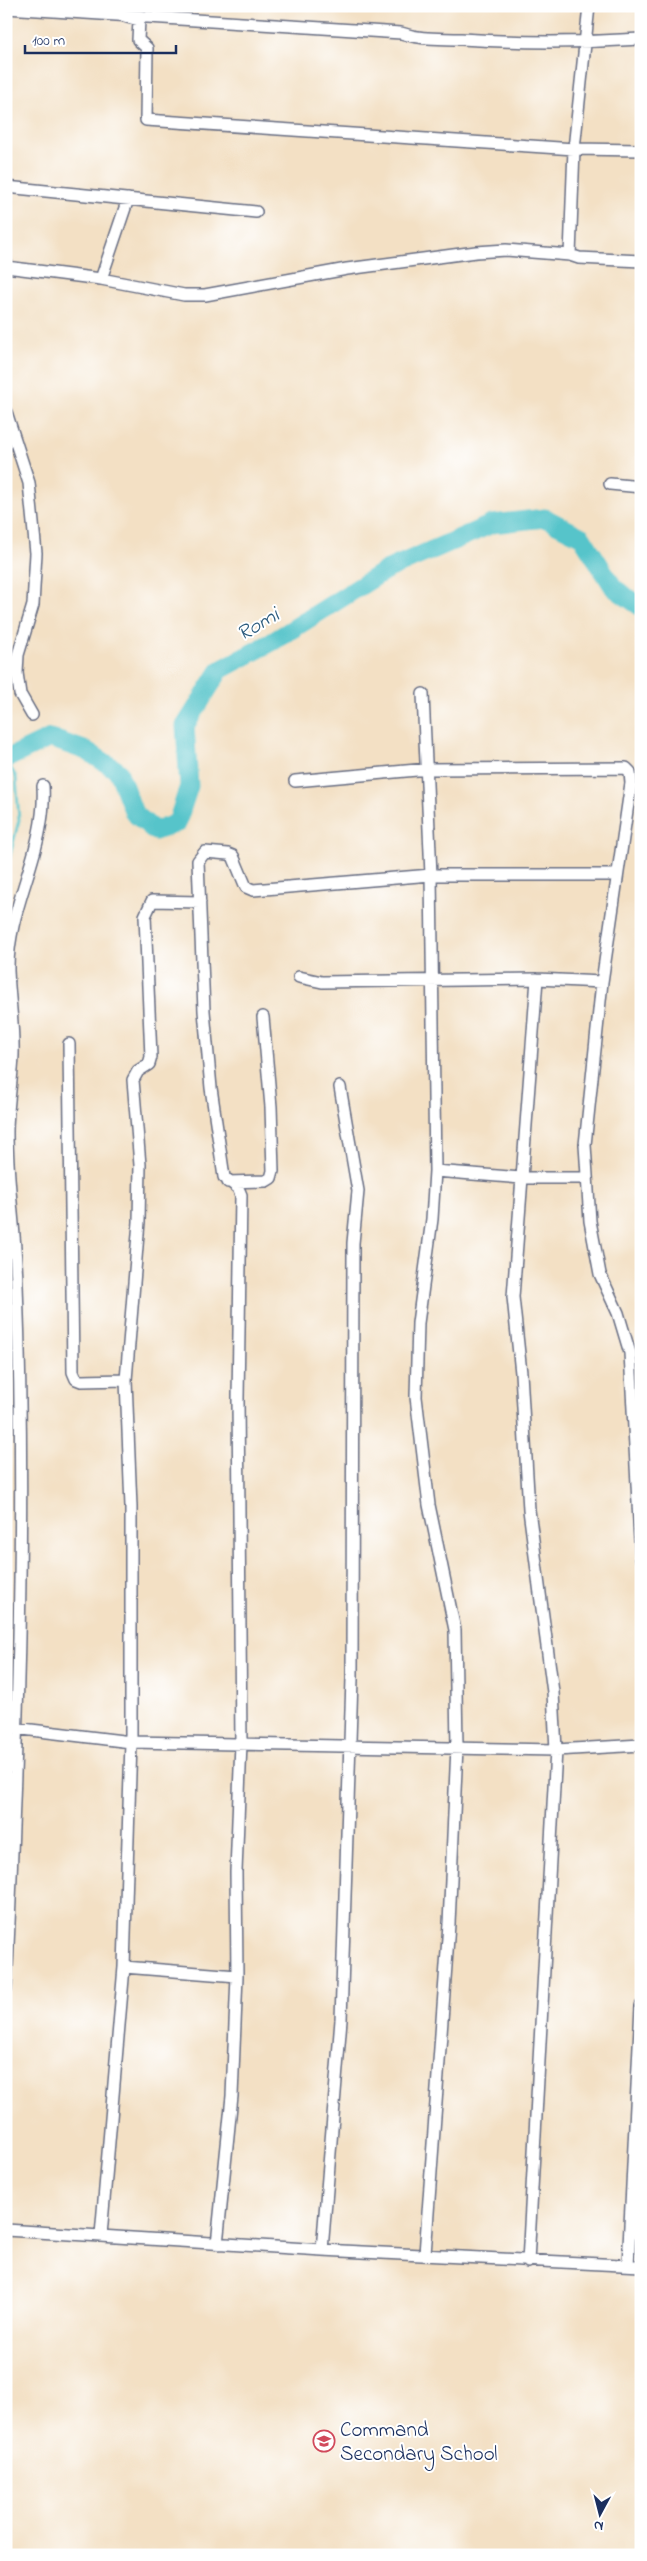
<svg xmlns="http://www.w3.org/2000/svg" width="647" height="2561" font-family="'Indie Flower',sans-serif">
  <rect width="100%" height="100%" fill="#fff"/>
  <filter id="ink" filterUnits="userSpaceOnUse"><feTurbulence type="fractalNoise" baseFrequency=".02" numOctaves="2"/><feDisplacementMap in="SourceGraphic" scale="10" xChannelSelector="R" yChannelSelector="G"/><feConvolveMatrix kernelMatrix="1 2 1 2 8 2 1 2 1" color-interpolation-filters="sRGB"/></filter>
  <filter id="wash" filterUnits="userSpaceOnUse"><feTurbulence type="fractalNoise" baseFrequency=".0096" numOctaves="4" result="noise"/><feDisplacementMap in="SourceGraphic" scale="20" xChannelSelector="R" yChannelSelector="G"/><feGaussianBlur stdDeviation="1.12" result="paint"/><feColorMatrix in="noise" values="0 0 0 0 0 0 0 0 0 0 0 0 0 0 0 0 0 1.4 0 .05"/><feComposite in="paint" operator="in"/></filter>
  <g filter="url(#wash)">
    <rect width="100%" height="100%" fill="#f3e0c4"/>
    <g fill="none" stroke-linecap="round" stroke-linejoin="round">
      <!-- stream -->
      <path stroke="#56c4ca" stroke-width="3" d="M6 760 16 777 19 820 6 871"/>
      <!-- river -->
      <path stroke="#56c4ca" stroke-width="19" d="M6 759 50 738 87 751 118 771 134 813 155 831 177 823 189 786 185 726 220 670 272 642 386 570 492 524 545 518 582 537 614 588 641 607"/>
    </g>
  </g>
  <g filter="url(#ink)">
    <g fill="none" stroke-linecap="round" stroke-linejoin="round">
      <!-- minor casing -->
      <g stroke="#676d82" stroke-width="14">
        <path id="minor" d="M589 6 574 149 570 255 579 258 641 261
          M6 8 401 33C421 40 440 38 461 39 522 43 580 43 641 39
          M127 17 139 20 138 40 147 48 146 120 574 149 641 150
          M6 187 256 212
          M6 267 101 279 184 295H205L347 269 476 252 506 250 570 255
          M101 279 128 199
          M6 412 29 483 36 553 33 605 18 655 17 673 20 694 32 715
          M610 484 641 487
          M423 694 431 875 435 1171 432 1219 418 1323 416 1397 429 1505 455 1630 457 1747 449 1924 425 2254
          M295 781 428 769 626 768 630 772 631 783 602 982 585 1145 590 1221 600 1274 618 1313 630 1353 641 1559
          M299 977 322 982 537 979 602 982
          M69 1044 73 1372 76 1379 81 1381 126 1380
          M435 1171 521 1178H587
          M228 1182 266 1181 271 1178 273 1171 271 1107 263 1017
          M6 1727 131 1742 556 1750 641 1745
          M124 1967 237 1976
          M6 1989C17 1755 26 1519 17 1285 16 1234 7 1184 7 1133 7 1107 12 1081 13 1055 14 1026 9 998 8 970 7 906 47 850 43 786
          M6 2230 322 2250 641 2266
          M101 2235 124 1967 131 1742V1507L126 1380 139 1222 140 1165 133 1080 138 1071 149 1064 151 1057 145 916 152 901 200 902
          M217 2244 232 2096 237 1976 236 1872 241 1743 238 1399 241 1195 238 1188 224 1177 211 1088 204 1011 198 861 205 852 228 854 233 856 246 887 253 890 431 875H616
          M322 2250 341 2020 352 1679 353 1243 358 1191 340 1087
          M528 2262 556 1750 553 1692 529 1510 521 1373 513 1297 537 979
          M628 2265 641 2006"/>
      </g>
      <!-- minor -->
      <use href="#minor" stroke="#fff" stroke-width="11"/>
    </g>
  </g>
  <!-- icons -->
  <defs>
    <g id="school-ring" transform="scale(1.125)"><circle r="9.5" fill="#fff" stroke="#d1495b" stroke-width="1.5"/><path d="M0-5L7-2L0 1L-7-2ZM-4 1L0 2.5L4 1V4Q0 6-4 4Z" fill="#d1495b"/></g>
  </defs>
  <g fill-rule="evenodd">
    <use href="#school-ring" x="324" y="2441"/>
  </g>
  <g text-anchor="middle" stroke-width="4" stroke-linejoin="round" paint-order="stroke">
    <!-- poi labels -->
    <g font-size="21" fill="#1b2f5e" stroke="#fff" text-anchor="start">
      <text x="340" y="2436">Command<tspan x="340" dy="24">Secondary School</tspan></text>
    </g>
    <!-- water labels -->
    <g font-size="22" font-style="italic" fill="#2d5c7e" stroke="#fff">
      <text transform="translate(257 623) rotate(-30)" y="8">Romi</text>
    </g>
  </g>
  <!-- margin -->
  <rect width="647" height="2561" fill="none" stroke="#fff" stroke-width="25"/>
  <!-- north arrow -->
  <g transform="translate(600 2514) rotate(187)" stroke="#ffffff" stroke-width="4" paint-order="stroke">
  <path d="M0-4L9 19L0 12L-9 19Z" fill="#1b2f5e"/>
  <text y="-8" font-size="14" font-weight="bold" text-anchor="middle" fill="#1b2f5e">N</text>
  </g>
  <!-- scale -->
  <path d="M25 45v8h151v-8" fill="none" stroke="#1b2f5e" stroke-width="2.5"/>
  <text x="32" y="45" font-size="15" fill="#1b2f5e" stroke="#ffffff" stroke-width="4" paint-order="stroke">100 m</text>
</svg>
